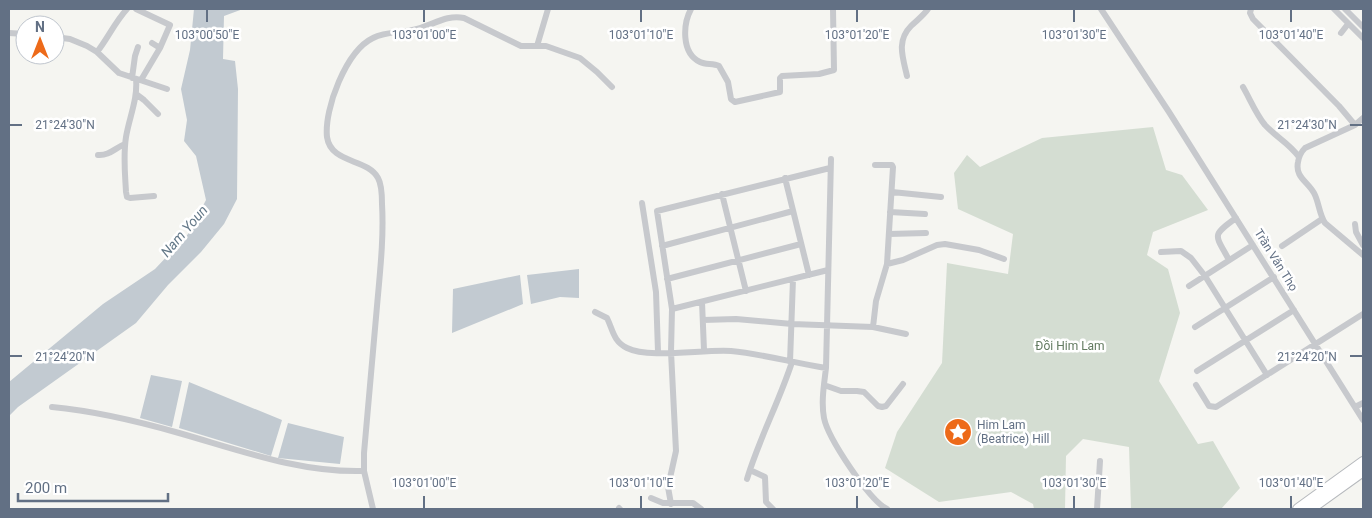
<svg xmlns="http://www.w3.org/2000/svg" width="1372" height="518" font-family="Roboto,sans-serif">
  <rect width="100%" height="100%" fill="#f5f5f1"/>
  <!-- green -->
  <path fill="#d4ddd2" d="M1153 127 1166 170 1182 175 1208 210 1153 232 1147 255 1168 269 1180 313 1159 381 1198 444 1213 441 1240 488 1221 509H1131L1129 447 1083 439 1066 456 1065 509H1034L1033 504 1011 492 939 502 885 468 897 432 942 363 947 263 1008 274 1013 234 958 209 954 173 967 155 980 167 1042 138Z"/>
  <!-- water -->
  <path fill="#c2cad1" d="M194 9H243L224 16 223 59 235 61 238 89 237 199 224 224 201 252 168 285 136 323 18 407 9 416V382L103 304 155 269 188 234 206 200 196 156 184 141 187 120 181 89 190 50Z
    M579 269V298L560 297 531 304 527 275Z
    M520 275 523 304 452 333 453 289Z
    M151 375 182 381 172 427 140 418Z
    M189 382 282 420 271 456 179 428Z
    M288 423 344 437 340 464 278 458Z"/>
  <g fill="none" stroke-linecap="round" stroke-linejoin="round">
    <!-- trunk casing -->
    <g stroke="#b6b9bd" stroke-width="12">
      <path id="trunk" d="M1298 509 1363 462
        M1310 509 1363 471"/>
    </g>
    <!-- minor -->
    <path stroke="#c7c9cd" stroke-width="6" d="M136 9 170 25 160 48
      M691 9C683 24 681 53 700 62 706 65 713 63 719 66L728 82 731 99 735 102 780 92V78L782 76 819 74 834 70 833 9
      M1101 9 1169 112 1363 420
      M1251 9 1250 13 1253 19 1339 106 1355 125
      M1334 9 1363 38
      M1345 9 1363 27
      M9 33 25 34
      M1341 33 1348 24
      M55 37 70 39 87 46 97 52 119 73 167 89
      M537 46 548 9
      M97 52C108 38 115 22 127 9
      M907 76C903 58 896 41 911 26 917 20 923 16 928 9
      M132 78 135 56 138 47
      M136 79C138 99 129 118 126 137 123 156 125 173 126 192L127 197 130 198 154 196
      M141 80 160 48 152 43
      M1243 87C1250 99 1256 114 1265 125 1276 137 1289 143 1299 157
      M136 94 144 100 158 114
      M1363 118 1355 125 1305 148C1301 152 1299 156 1298 162 1295 177 1307 181 1314 193 1319 202 1319 214 1325 223L1363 255
      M98 155C109 156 115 148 125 144
      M831 159 826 368C824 385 821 402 824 418 828 438 869 500 887 509
      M785 178 809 275
      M892 192 941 197
      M722 194 746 291
      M642 203 656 292 658 352
      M890 212 925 214
      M1355 224 1356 232 1363 245
      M889 234 926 233
      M662 246 793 211
      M1282 246 1322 219
      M1161 252 1181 251 1191 258 1205 276 1267 375
      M1229 260C1215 234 1211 236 1236 218
      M887 264 903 260 937 245 945 244 979 250 1004 259
      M667 279 801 244
      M1189 286 1253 245
      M702 302 704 350
      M672 309 828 270
      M595 312 607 318C613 330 613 341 627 348 649 359 704 349 731 351 763 354 794 363 826 368
      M703 320 736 319 792 324 873 327 876 301 887 264 893 167 892 165H875
      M873 327 906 334
      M1195 327 1274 277
      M790 362 793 279
      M1197 371 1294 310
      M824 385 841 391H857L864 392 878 406 882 407 886 406 903 384
      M1196 385 1209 406 1216 407 1363 314
      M52 407C95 411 137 421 179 433 239 450 300 473 364 471
      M1355 407 1363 403
      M750 470 765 477 766 502 773 509
      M747 479C759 439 779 402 792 362
      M651 498 663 503H693L701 509
      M671 504 668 487 676 451 671 352 672 309 657 211 830 168
      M619 508 620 509
      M373 509 364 471V453C368 404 373 355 377 306 380 272 384 237 382 204 382 196 382 185 378 178 367 158 331 164 327 137 324 109 346 51 373 38 386 31 403 33 417 29 433 25 447 14 464 18L521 46H546L580 58 597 72 612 87
      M1097 509 1100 461"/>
    <!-- trunk -->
    <use href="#trunk" stroke="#fff" stroke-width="10"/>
  </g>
  <!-- ticks -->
  <path fill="none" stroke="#627084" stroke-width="2" d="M207 10V22M424 10V22M641 10V22M857 10V22M1074 10V22M1291 10V22M10 125H22M1350 125H1362M10 356H22M1350 356H1362M424 496V508M641 496V508M857 496V508M1074 496V508M1291 496V508"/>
  <!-- icons -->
  <defs>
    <g id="sight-disc" transform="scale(1.4375)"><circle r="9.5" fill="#ed6a19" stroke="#fff"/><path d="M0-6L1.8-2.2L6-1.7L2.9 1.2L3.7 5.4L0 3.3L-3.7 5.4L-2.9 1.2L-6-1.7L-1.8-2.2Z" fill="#fff"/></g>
  </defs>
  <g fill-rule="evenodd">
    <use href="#sight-disc" x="958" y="432"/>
  </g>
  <g text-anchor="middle" stroke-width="5" stroke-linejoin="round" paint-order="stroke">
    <!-- street labels -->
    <g font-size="12" fill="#627084" stroke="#fff">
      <text transform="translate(1276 260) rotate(58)" y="4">Trần Văn Thọ</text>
    </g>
    <!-- park labels -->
    <g font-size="12" fill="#637b61" stroke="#fff">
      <text x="1070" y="350">Đồi Him Lam</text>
    </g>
    <!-- poi labels -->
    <g font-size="12" fill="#627084" stroke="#fff" text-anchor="start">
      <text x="977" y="429">Him Lam<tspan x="977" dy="14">(Beatrice) Hill</tspan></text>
    </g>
    <!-- water labels -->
    <g font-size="14" font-style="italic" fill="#637888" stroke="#fff">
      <text transform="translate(184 231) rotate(-49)" y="5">Nam Youn</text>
    </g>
  </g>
  <g font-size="12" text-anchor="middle" fill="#627084" stroke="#fff" stroke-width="5" stroke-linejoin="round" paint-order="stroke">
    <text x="207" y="39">103°00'50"E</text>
    <text x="424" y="39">103°01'00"E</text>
    <text x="641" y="39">103°01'10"E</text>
    <text x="857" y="39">103°01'20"E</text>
    <text x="1074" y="39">103°01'30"E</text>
    <text x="1291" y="39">103°01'40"E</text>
    <text x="65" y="129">21°24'30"N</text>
    <text x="1307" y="129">21°24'30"N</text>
    <text x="65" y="361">21°24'20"N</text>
    <text x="1307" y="361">21°24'20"N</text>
    <text x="424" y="487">103°01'00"E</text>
    <text x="641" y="487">103°01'10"E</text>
    <text x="857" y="487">103°01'20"E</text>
    <text x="1074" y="487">103°01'30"E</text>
    <text x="1291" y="487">103°01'40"E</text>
  </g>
  <!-- border -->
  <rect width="1372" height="518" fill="none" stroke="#627084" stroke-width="20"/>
  <!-- north arrow -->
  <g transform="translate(40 40)"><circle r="24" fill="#ffffff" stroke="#c0c6ce"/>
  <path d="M0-4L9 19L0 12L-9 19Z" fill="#ed6a19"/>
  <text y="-8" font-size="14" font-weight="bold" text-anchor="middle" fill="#627084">N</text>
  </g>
  <!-- scale -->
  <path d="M18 493v8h150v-8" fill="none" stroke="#627084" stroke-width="2.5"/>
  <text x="25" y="493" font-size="15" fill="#627084" stroke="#ffffff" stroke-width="4" paint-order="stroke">200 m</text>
</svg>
